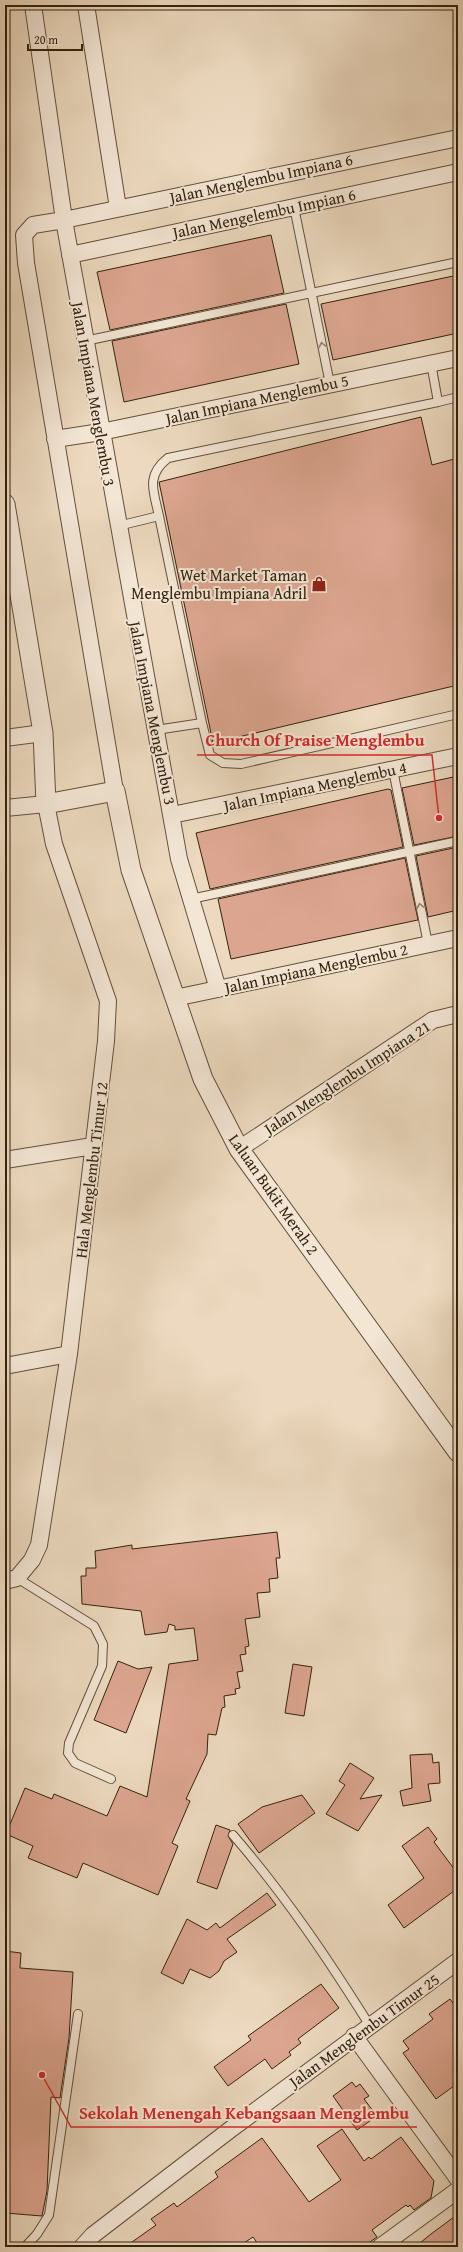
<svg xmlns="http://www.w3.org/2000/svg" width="463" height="2252" font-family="'Gentium Book Plus',serif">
  <rect width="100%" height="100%" fill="#ecd9bf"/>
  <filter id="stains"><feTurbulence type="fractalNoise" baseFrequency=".005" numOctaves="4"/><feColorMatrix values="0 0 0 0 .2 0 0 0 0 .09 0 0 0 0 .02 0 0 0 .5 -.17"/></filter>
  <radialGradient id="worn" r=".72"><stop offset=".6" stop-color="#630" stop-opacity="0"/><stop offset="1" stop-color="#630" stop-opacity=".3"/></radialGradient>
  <!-- building -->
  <path fill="#dca590" stroke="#34220e" d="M271 235 284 293 110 330 97 272Z
    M458 275V333L333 360 321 304Z
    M286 304 299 364 124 402 112 341Z
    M421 417 432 465 458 458V685L213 743 159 482Z
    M458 776V836L414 845 402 788Z
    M388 789 391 790 403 847 210 889 196 833Z
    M458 847V910L428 917 416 856Z
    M405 858 418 920 231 959 218 899Z
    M277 1532 280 1558H276L278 1578 269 1579 270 1592 257 1593 260 1617 245 1619 249 1646 245 1647 246 1654 240 1655 243 1671 237 1672 240 1688 235 1689 236 1694 224 1696 225 1707 222 1708 216 1735 208 1734 207 1754 186 1799 190 1801 172 1843 178 1846 158 1895 83 1863 77 1878 28 1858 33 1846 6 1834 25 1788 52 1799 54 1794 107 1816 120 1786 147 1797 169 1664 198 1660 194 1628 175 1630V1626L169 1624 167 1632 145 1635 141 1611 82 1604 81 1576H86V1568H96L95 1551 132 1545V1549Z
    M118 1661 138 1669 152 1667 126 1733 94 1720Z
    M293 1664 312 1667 304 1716 285 1713Z
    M432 1754 433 1763 439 1762 440 1783 428 1784 431 1801 403 1806 400 1791 412 1788 410 1755Z
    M350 1763 374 1778 360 1799 382 1795 358 1831 326 1814 345 1785 339 1781Z
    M302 1795 315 1813 259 1853 238 1824 262 1807Z
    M216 1825 230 1830 228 1836 233 1844 217 1889 197 1882Z
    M428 1827 437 1839 434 1842 458 1874V1888L404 1928 388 1905 424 1878 402 1846Z
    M267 1893 276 1905 227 1939 237 1952 224 1961 219 1971 210 1978 190 1969 183 1984 161 1973 187 1919 207 1930 216 1923 220 1928Z
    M5 1951 21 1953 20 1968 73 1972 69 2038 60 2098 51 2097 47 2191 42 2216 5 2213Z
    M321 1984 339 2008 298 2039 301 2043 289 2052 291 2055 272 2069 265 2059 228 2086 214 2067 251 2040 248 2036Z
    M450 1999 458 2010V2083L436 2099 403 2053 409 2049 403 2041 433 2019 429 2014Z
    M352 2082 356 2087 360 2084 369 2096 364 2099 377 2116 357 2130 333 2096Z
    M342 2129 364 2161 369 2157 371 2159 401 2137 434 2181 431 2198 414 2210 410 2205 408 2207 406 2205 372 2230 377 2237 363 2247H260L253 2237 238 2247H125L156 2225 151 2219 174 2203 177 2207 218 2177 215 2172 262 2138 309 2202 341 2180 317 2146Z
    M458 2214V2247H415L431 2234Z"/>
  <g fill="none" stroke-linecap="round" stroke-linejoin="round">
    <!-- service casing -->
    <g stroke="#62503a" stroke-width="10">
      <path id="service" d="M294 207 330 384
        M85 341 458 262
        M438 402 458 397
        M159 516C154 492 145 476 168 458L438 402 431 363
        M118 526 159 516 202 723
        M156 730 202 723 210 755 223 763 241 764 458 714
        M393 770 428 944
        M191 899 458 841
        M17 1578 94 1626 103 1644 102 1666 69 1743 68 1753 75 1763 111 1779
        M233 1835C285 1895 328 1959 370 2026
        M25 2247 37 2234 49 2215 78 2014"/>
    </g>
    <!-- minor casing -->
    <g stroke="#62503a" stroke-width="18">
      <path id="minor" d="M33 5 64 220 179 859 218 989
        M86 5 118 208
        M70 255 458 172
        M55 439 101 432 458 358
        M5 738 43 733
        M115 791 26 263 24 235 33 225 64 220 458 138
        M5 808 46 804 54 844 108 1001 106 1041 69 1354 39 1545 32 1560 17 1578 5 1581
        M172 815 458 756
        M175 998 458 938
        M239 1149 433 1020 458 1014
        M5 1160 93 1146
        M5 1366 69 1354
        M354 2036 458 2179
        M82 2247 93 2235 231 2129 458 1961
        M380 2247 458 2190"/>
    </g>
    <!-- tertiary casing -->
    <g stroke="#62503a" stroke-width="21">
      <path id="tertiary" d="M5 504 43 733 46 804 115 791 131 870 203 1079 239 1149 458 1452"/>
    </g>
    <!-- service -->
    <use href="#service" stroke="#f3e6d5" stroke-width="8"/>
    <!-- minor -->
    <use href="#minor" stroke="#f3e6d5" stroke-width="16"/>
    <!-- tertiary -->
    <use href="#tertiary" stroke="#f3e6d5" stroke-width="19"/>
  </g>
  <!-- one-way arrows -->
  <defs><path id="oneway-chevron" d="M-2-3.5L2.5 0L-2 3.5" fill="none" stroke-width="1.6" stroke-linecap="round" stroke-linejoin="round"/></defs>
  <g stroke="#948472">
    <use href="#oneway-chevron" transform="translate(322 345) rotate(-102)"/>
    <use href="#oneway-chevron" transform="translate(420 906) rotate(-102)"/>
  </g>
  <!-- icons -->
  <defs>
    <g id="shop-bare" transform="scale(1.2)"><path d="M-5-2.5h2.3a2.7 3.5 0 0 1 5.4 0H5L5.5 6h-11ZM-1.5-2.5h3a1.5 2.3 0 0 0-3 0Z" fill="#8f2418" stroke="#f3e6d5" stroke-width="2.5" paint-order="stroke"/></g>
  </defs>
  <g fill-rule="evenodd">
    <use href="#shop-bare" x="319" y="584"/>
  </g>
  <g text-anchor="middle" stroke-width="4" stroke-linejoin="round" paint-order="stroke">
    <!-- street labels -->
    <g font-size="16" fill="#34220e" stroke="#f3e6d5">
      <text transform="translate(261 178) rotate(-12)" y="6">Jalan Menglembu Impiana 6</text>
      <text transform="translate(264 213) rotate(-12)" y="6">Jalan Mengelembu Impian 6</text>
      <text transform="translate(94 394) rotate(80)" y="6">Jalan Impiana Menglembu 3</text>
      <text transform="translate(257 399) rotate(-12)" y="6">Jalan Impiana Menglembu 5</text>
      <text transform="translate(153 713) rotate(79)" y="6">Jalan Impiana Menglembu 3</text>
      <text transform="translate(315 786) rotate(-12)" y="6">Jalan Impiana Menglembu 4</text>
      <text transform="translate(316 968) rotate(-12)" y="6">Jalan Impiana Menglembu 2</text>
      <text transform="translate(347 1077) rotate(-33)" y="6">Jalan Menglembu Impiana 21</text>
      <text transform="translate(91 1170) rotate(-83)" y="6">Hala Menglembu Timur 12</text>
      <text transform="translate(274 1194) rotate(55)" y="6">Laluan Bukit Merah 2</text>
      <text transform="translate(364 2030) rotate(-36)" y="6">Jalan Menglembu Timur 25</text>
    </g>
    <!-- poi labels -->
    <g font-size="16" fill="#34220e" stroke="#f3e6d5" text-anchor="end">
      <text x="307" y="581">Wet Market Taman<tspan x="307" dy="18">Menglembu Impiana Adril</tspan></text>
    </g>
  </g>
  <!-- callouts -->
  <path fill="none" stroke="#d62828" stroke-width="1.5" d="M439 818L432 755H197M42 2075L71 2127H417"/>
  <g fill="#d62828" stroke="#f3e6d5" stroke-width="1.5">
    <circle cx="439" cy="818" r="4"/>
    <circle cx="42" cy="2075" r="4"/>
  </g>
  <g font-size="17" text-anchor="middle" font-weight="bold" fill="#d62828" stroke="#f3e6d5" stroke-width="4" stroke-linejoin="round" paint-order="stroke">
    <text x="315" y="746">Church Of Praise Menglembu</text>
    <text x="244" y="2119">Sekolah Menengah Kebangsaan Menglembu</text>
  </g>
  <!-- margin -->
  <rect width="463" height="2252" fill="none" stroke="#ecd9bf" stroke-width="20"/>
  <rect x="6" y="6" width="451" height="2240" fill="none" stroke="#34220e" stroke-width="2"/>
  <rect x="10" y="10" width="443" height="2232" fill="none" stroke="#34220e"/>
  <!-- scale -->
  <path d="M28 44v6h54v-6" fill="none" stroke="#34220e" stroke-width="2"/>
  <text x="34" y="44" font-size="12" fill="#34220e" stroke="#f3e6d5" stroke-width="3" paint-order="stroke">20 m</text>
  <rect width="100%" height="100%" filter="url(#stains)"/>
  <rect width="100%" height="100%" fill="url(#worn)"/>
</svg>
